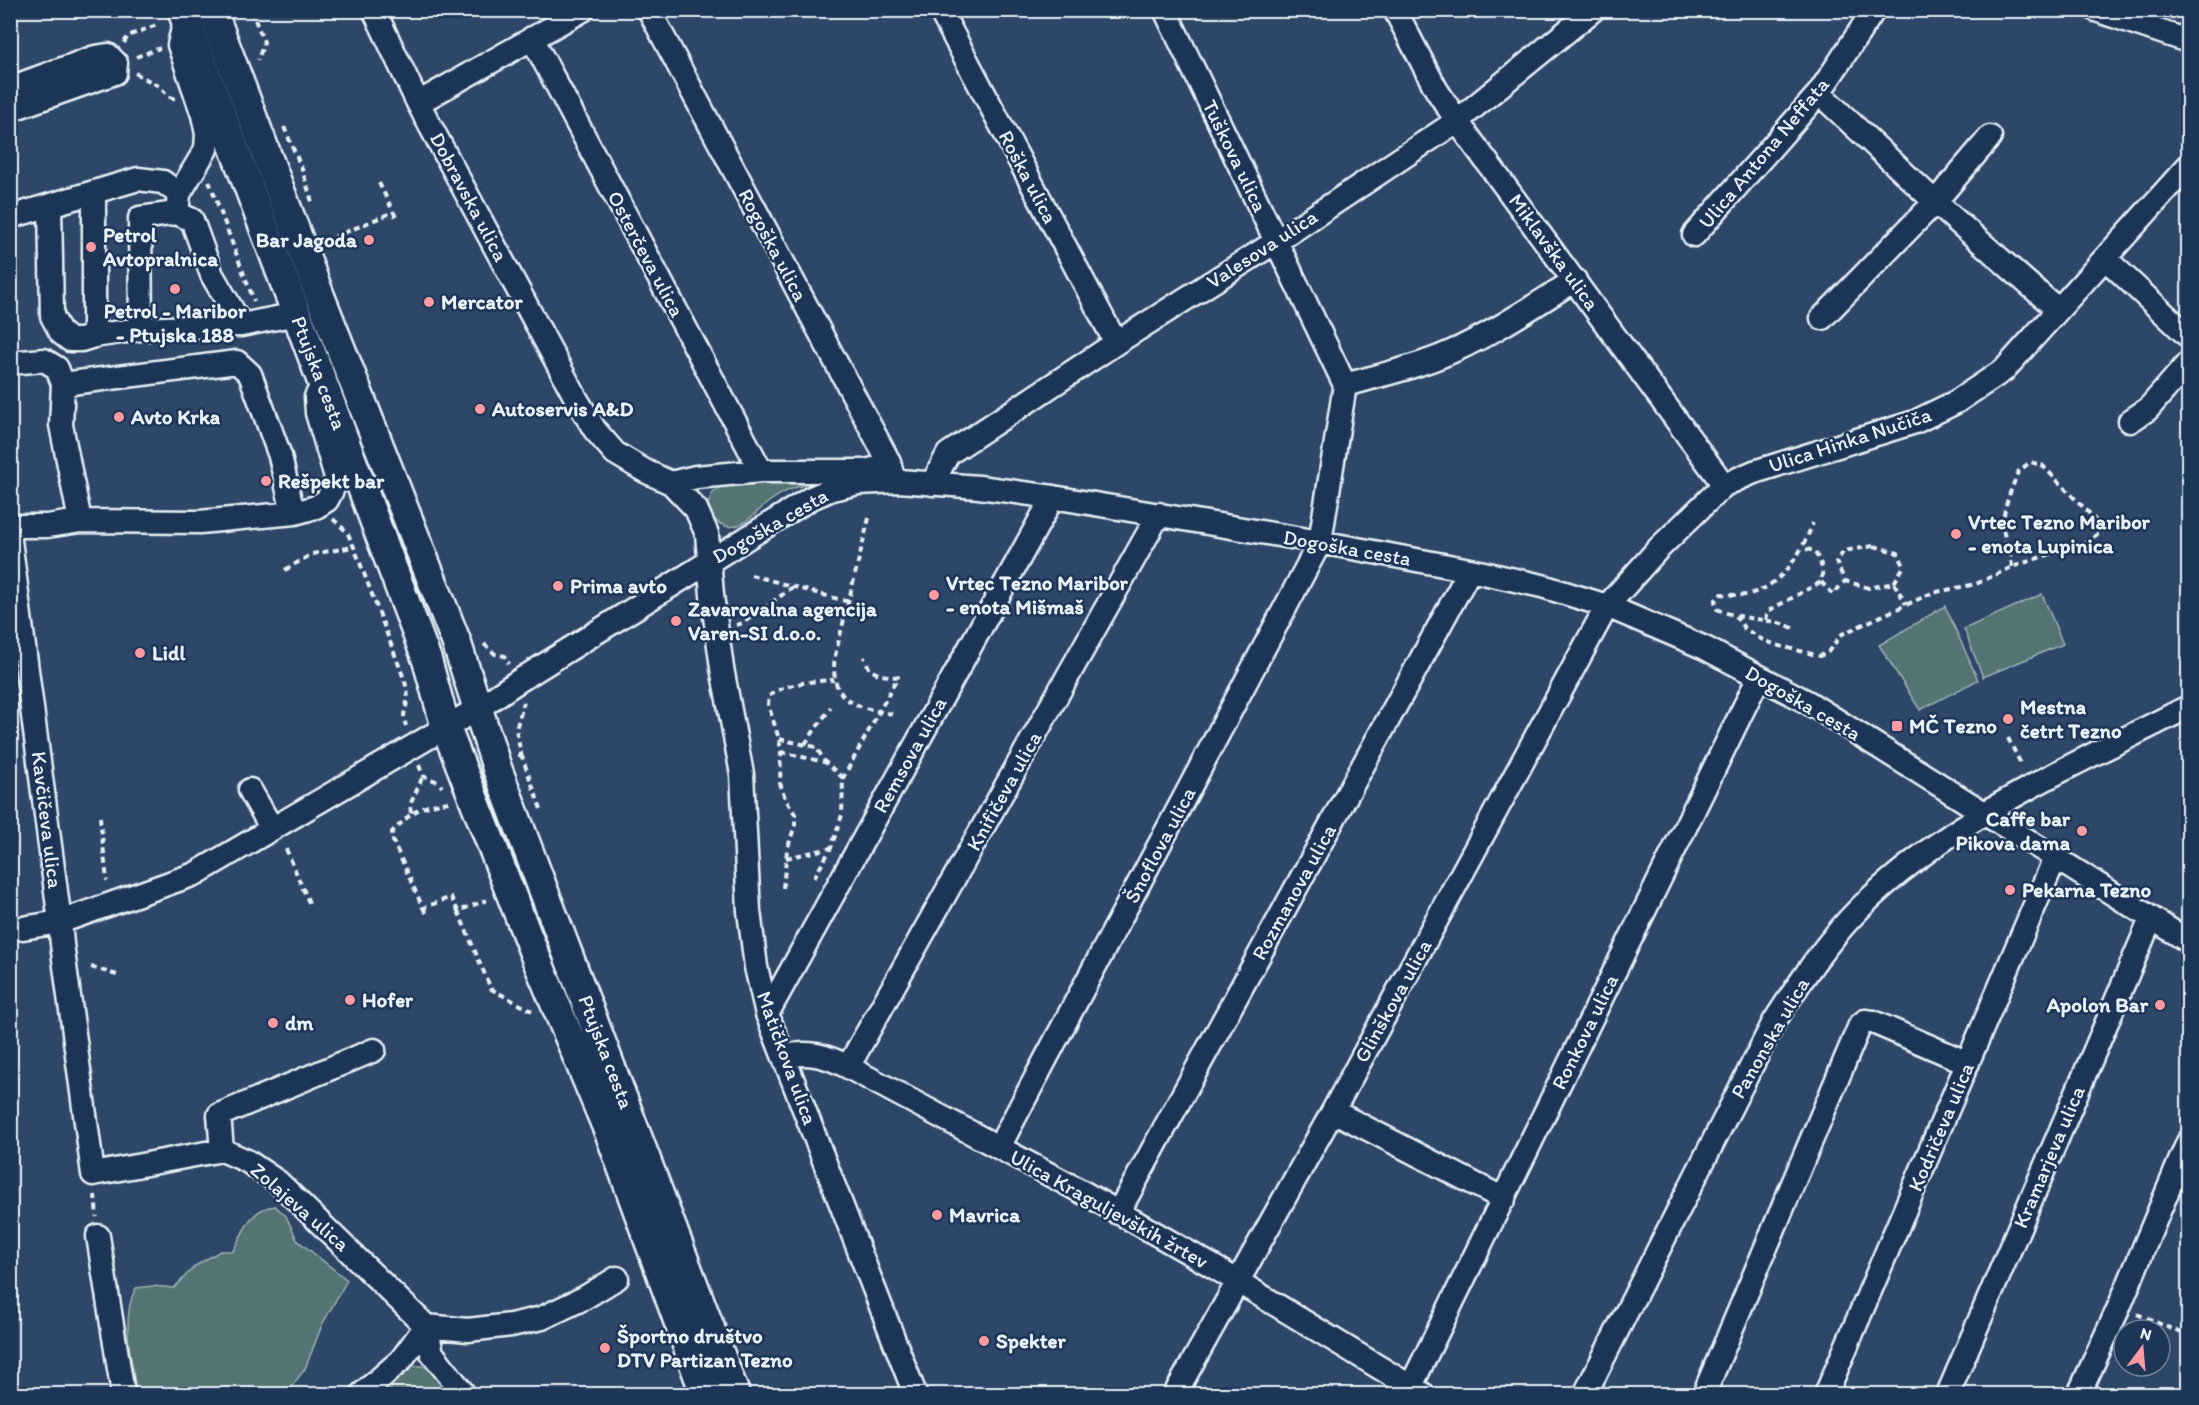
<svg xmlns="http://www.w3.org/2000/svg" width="2199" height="1405" font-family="Itim,sans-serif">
  <rect width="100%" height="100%" fill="#2e4668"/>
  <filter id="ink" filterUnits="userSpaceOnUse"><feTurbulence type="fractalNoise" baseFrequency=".0167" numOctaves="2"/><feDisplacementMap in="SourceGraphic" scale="12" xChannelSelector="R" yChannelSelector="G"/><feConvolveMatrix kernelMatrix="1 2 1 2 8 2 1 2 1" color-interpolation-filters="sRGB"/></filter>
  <g filter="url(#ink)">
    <!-- green -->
    <path fill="#547372" stroke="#9eb2b5" stroke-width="1.5" d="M803 480 804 485C791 488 781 493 770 501 757 510 742 533 723 525 713 521 710 514 708 504L712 494 720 487Z
      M2042 594 2063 644 1983 677 1964 629Z
      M1945 606 1978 680 1920 710 1879 645Z
      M275 1206 286 1216 297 1240 347 1280 322 1325 305 1369 286 1394H137C132 1363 120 1317 136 1288L153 1286 174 1288 195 1266 220 1251H233C245 1230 249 1209 275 1206Z
      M403 1366H423L438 1373 447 1394H388Z"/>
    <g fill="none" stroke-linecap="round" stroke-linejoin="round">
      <!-- minor casing -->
      <g stroke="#e8f1f8" stroke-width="27">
        <path id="minor" d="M374 10 418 103 577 400 595 430 615 453 645 471 671 483 696 477 761 471H867L883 466 889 462
          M649 10 889 462 893 477
          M940 10 1116 343
          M1395 10 1436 89 1457 121 1724 485
          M2096 10 2188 41
          M185 20 179 45 203 115 207 134 206 149 179 194 177 213 192 220 212 275 241 325 297 314
          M532 38 761 471
          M10 88 95 57 108 55 116 63 115 73 10 110
          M1819 93 1935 202 2058 310
          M418 103 583 10
          M94 192V336
          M50 205 52 316 61 333 70 340H81L94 336 141 329 241 325
          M10 217 138 179 163 182 179 194
          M1694 235 1819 93 1874 10
          M2106 259 2188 336
          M1822 318 1935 202 1990 137
          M141 329 140 218 177 213
          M10 363 44 360 57 368 63 384 61 425 80 521
          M63 384 237 362 250 374 280 456 290 500 295 513
          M1345 385C1381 375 1417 367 1451 352 1494 333 1535 305 1575 280
          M2130 421 2148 409 2188 363
          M671 483 696 509 707 534 712 595 722 668 742 774 749 911 756 967 767 1014 915 1394
          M932 484 948 454 1116 343 1277 241 1457 121 1593 10
          M10 526H47L80 521 200 522 295 513 316 507 327 500 334 486 336 477 317 413 316 397 323 384
          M10 540 60 922 62 944 93 1174 222 1150 247 1161 278 1182 426 1326 468 1330 511 1325 542 1318 584 1298 617 1278
          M250 790 272 829
          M10 930 60 922 195 874 477 709 517 682 811 498 832 489 858 483 899 481 979 487 1053 497 1320 542 1470 570 1542 586 1607 606 1705 648 1809 703 2188 941
          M767 1014 1053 497
          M784 1056C808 1051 826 1055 848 1067L1086 1194 1209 1264 1423 1394
          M848 1067 1159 514
          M1333 1111 1504 1199
          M999 1147 1320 542 1345 385 1165 10
          M222 1150 219 1115 374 1050
          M1118 1213 1470 570
          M98 1236 123 1394
          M426 1326 432 1353 464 1394
          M1411 1386 1759 677
          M362 1394 401 1360 426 1326
          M1175 1394 1333 1111 1607 606 1658 549 1724 485 1754 472 1915 422 1956 402 2004 370 2188 166
          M1585 1394 1774 1022C1800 982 1826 942 1859 909 1951 817 2075 765 2188 707
          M1704 1394 1860 1025 1865 1021 1873 1022 1968 1063
          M1826 1394 2055 858
          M1948 1394 2151 919
          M2079 1394 2119 1307 2188 1142"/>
      </g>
      <!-- major casing -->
      <g stroke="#e8f1f8" stroke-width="33">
        <path id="major" d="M182 10 427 660 446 728 534 953 611 1137 705 1394
          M212 10 318 291 456 641 497 768 735 1394"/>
      </g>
      <!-- path -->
      <path stroke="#e8f1f8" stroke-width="4" stroke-dasharray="6 4.5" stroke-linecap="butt" d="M251 10 264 42 258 60
        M124 43 128 36 159 24
        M136 57 160 48
        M135 73 157 85 170 97 176 99
        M284 127 302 169 312 202
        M209 181 254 301
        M379 183 397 219
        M325 241 393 212
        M869 518 835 656C829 701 854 707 893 714
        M333 519 347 532 354 547 403 676C406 685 409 693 407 702 405 714 402 713 406 726
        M1874 546 1898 553 1904 566 1894 583 1869 588 1845 581 1836 562 1844 551Z
        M285 570 312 554 354 547
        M751 575 849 602
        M1821 582 1833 594 1845 581
        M1894 583 1906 604
        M1735 616 1745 629 1761 639 1776 645 1820 656 1828 652 1842 634 1932 593 1976 584 2012 567 2086 542 2102 531 2093 517 2042 465 2030 462 2018 472C2010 494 1999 514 2005 538 2008 548 2011 556 2012 567
        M1766 620 1768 611 1821 582C1824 569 1821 561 1813 550L1803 549
        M736 625 743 623 793 587
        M1793 628C1769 617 1742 621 1717 609L1715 601 1721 594C1729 594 1738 596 1745 595 1781 588 1801 554 1813 523
        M484 644 495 654 505 656 509 664
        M2008 738 2022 766
        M779 739 816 747 825 762 843 778
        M805 744 831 707
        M781 752 824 762
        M521 754 542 812
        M518 756 521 754 516 729 524 702
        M419 765 423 776 438 782 442 787
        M449 802C419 806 413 811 392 832L393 841 423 908 451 897 458 911 487 900
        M411 813 410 805 423 776
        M100 817 107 881
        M286 849 310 905
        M786 858 831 848
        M814 878 831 848 842 815 843 778 898 677 881 675 870 670 864 657
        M783 888 787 850 795 825V814L785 798 780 783 781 752 779 739 768 704 769 696C785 683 814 681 834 680
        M423 908 427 914
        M458 911 491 989 532 1011
        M91 967 120 976
        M95 1195 97 1217
        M2137 1314 2188 1336"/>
      <!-- minor -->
      <use href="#minor" stroke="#1d3557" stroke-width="22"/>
      <!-- major -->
      <use href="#major" stroke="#1d3557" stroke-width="28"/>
    </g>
  </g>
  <!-- markers -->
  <g fill="#ff9aa2" stroke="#1d3557" stroke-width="2">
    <circle cx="369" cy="240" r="6"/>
    <circle cx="91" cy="247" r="6"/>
    <circle cx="175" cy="289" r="6"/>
    <circle cx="429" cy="302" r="6"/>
    <circle cx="480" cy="409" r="6"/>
    <circle cx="119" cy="417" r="6"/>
    <circle cx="266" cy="481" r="6"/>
    <circle cx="1956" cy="534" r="6"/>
    <circle cx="558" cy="586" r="6"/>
    <circle cx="934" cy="595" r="6"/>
    <circle cx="676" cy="621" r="6"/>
    <circle cx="140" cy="653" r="6"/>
    <circle cx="2008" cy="719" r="6"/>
    <rect x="1891" y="720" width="12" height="12" rx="3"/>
    <circle cx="2082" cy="831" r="6"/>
    <circle cx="2010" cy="890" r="6"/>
    <circle cx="350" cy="1000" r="6"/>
    <circle cx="2160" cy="1005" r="6"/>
    <circle cx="273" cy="1023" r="6"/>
    <circle cx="937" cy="1215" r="6"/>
    <circle cx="984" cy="1341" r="6"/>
    <circle cx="605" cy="1348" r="6"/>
  </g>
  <g text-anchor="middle" stroke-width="5" stroke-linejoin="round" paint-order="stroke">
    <!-- street labels -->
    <g font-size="21" fill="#e8f1f8" stroke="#1d3557">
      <text transform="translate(1764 153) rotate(-50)" y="7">Ulica Antona Neffata</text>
      <text transform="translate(1235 156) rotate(64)" y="7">Tuškova ulica</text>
      <text transform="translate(1028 177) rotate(62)" y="7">Roška ulica</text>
      <text transform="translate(469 197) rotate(62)" y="7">Dobravska ulica</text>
      <text transform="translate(773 245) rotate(62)" y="7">Rogoška ulica</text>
      <text transform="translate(1262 249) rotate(-33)" y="7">Valesova ulica</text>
      <text transform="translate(1554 252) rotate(54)" y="7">Miklavška ulica</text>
      <text transform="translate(646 254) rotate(62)" y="7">Osterčeva ulica</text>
      <text transform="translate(319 373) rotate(69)" y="7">Ptujska cesta</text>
      <text transform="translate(1850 440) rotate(-18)" y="7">Ulica Hinka Nučiča</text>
      <text transform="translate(770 526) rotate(-30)" y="7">Dogoška cesta</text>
      <text transform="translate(1347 548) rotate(10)" y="7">Dogoška cesta</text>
      <text transform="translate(1803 703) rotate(30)" y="7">Dogoška cesta</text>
      <text transform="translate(910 755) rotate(-61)" y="7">Remsova ulica</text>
      <text transform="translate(1004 791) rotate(-61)" y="7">Knifičeva ulica</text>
      <text transform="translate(47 820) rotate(83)" y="7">Kavčičeva ulica</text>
      <text transform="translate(1160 845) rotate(-62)" y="7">Šnoflova ulica</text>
      <text transform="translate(1294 892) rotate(-61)" y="7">Rozmanova ulica</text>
      <text transform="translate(1393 1001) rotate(-61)" y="7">Glinškova ulica</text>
      <text transform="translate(1585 1032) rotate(-64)" y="7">Ronkova ulica</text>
      <text transform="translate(1770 1038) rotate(-60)" y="7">Panonska ulica</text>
      <text transform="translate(606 1052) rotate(69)" y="7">Ptujska cesta</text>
      <text transform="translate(787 1058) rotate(70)" y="7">Matičkova ulica</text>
      <text transform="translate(1941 1127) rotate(-67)" y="7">Kodričeva ulica</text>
      <text transform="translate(2049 1157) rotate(-67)" y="7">Kramarjeva ulica</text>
      <text transform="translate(300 1207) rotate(41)" y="7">Zolajeva ulica</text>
      <text transform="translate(1109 1209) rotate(29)" y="7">Ulica Kraguljevških žrtev</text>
    </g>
    <!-- poi labels -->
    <g font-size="21" font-weight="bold" fill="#e8f1f8" stroke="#1d3557" text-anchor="start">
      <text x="103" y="242">Petrol<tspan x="103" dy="24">Avtopralnica</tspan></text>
      <text x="357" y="247" text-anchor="end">Bar Jagoda</text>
      <text x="441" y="309">Mercator</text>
      <text x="175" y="318" text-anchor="middle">Petrol - Maribor<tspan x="175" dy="24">- Ptujska 188</tspan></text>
      <text x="492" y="416">Autoservis A&amp;D</text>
      <text x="131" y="424">Avto Krka</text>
      <text x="278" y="488">Rešpekt bar</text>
      <text x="1968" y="529">Vrtec Tezno Maribor<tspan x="1968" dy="24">- enota Lupinica</tspan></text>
      <text x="946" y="590">Vrtec Tezno Maribor<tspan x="946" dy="24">- enota Mišmaš</tspan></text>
      <text x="570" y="593">Prima avto</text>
      <text x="688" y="616">Zavarovalna agencija<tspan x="688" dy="24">Varen-SI d.o.o.</tspan></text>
      <text x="152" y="660">Lidl</text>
      <text x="2020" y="714">Mestna<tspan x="2020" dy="24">četrt Tezno</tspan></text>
      <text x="1909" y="733">MČ Tezno</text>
      <text x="2070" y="826" text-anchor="end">Caffe bar<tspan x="2070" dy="24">Pikova dama</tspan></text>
      <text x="2022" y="897">Pekarna Tezno</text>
      <text x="362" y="1007">Hofer</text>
      <text x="2148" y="1012" text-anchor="end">Apolon Bar</text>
      <text x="285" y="1030">dm</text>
      <text x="949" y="1222">Mavrica</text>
      <text x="617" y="1343">Športno društvo<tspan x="617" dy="24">DTV Partizan Tezno</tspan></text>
      <text x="996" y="1348">Spekter</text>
    </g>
  </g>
  <!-- margin -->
  <rect width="2199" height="1405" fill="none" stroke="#1d3557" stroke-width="36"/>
  <rect x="18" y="18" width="2163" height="1369" fill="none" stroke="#e8f1f8" stroke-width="2" filter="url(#ink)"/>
  <!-- north arrow -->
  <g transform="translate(2142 1348) rotate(16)"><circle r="28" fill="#1d3557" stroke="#6e8097" stroke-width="1.5"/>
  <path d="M0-4.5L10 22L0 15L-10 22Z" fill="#ff9aa2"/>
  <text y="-9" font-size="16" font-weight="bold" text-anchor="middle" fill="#e8f1f8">N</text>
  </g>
</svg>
